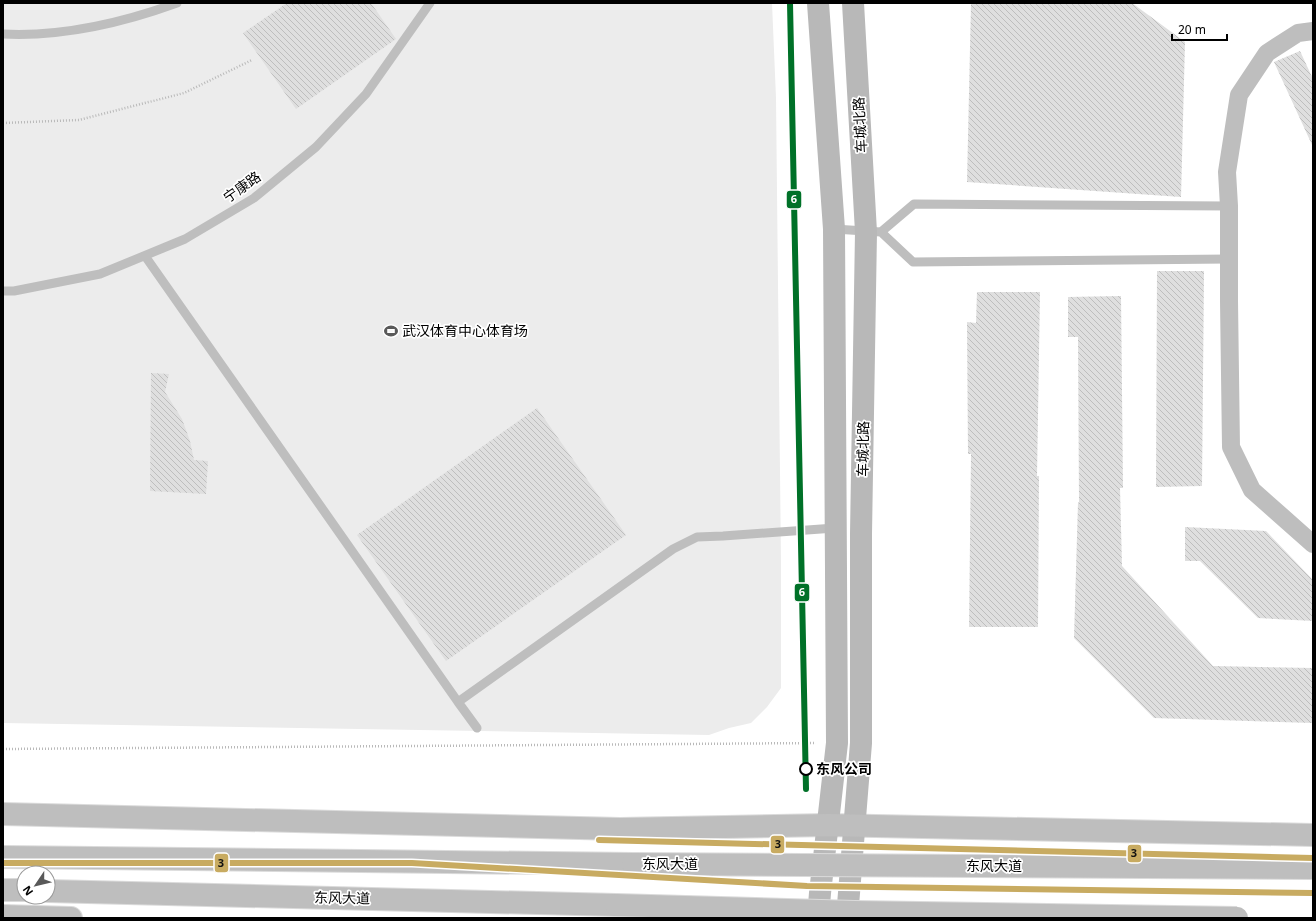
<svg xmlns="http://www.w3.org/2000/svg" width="1316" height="921" font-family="'Noto Sans','Noto Sans SC',sans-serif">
  <defs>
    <pattern id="building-back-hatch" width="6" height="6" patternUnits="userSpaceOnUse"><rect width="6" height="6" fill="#dfdfdf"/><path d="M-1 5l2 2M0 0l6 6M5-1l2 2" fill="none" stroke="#bebebe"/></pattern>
  </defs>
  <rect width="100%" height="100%" fill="#fff"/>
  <!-- pitch -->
  <path fill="#ececec" d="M3 3H772L776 98 781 564V688L767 707 751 723 729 728 709 735 3 723Z"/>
  <!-- building -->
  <path fill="url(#building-back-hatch)" d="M287 3H371L396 39 296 109 243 33Z
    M971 3H1132L1185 42 1181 197 967 182Z
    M1300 51 1313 79V147L1274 62Z
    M1157 271H1204L1202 486 1156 487Z
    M977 292H1040L1037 476H1039L1038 627H969L971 454H968L967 322 976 323Z
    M1121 296 1123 488H1120L1122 566 1213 666 1313 668V723L1154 718 1074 638 1078 503 1079 502 1078 337H1068V297Z
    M151 373 169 374 165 392 182 419 190 441 194 460 208 461 206 494 150 491Z
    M537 408 626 535 446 661 357 535Z
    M1185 527 1266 531 1313 580V621L1258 618 1200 561H1185Z"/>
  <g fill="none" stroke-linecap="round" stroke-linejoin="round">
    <!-- primary casing -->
    <g stroke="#dbdbdb" stroke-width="24">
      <path id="primary" d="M3 814 620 829 828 825 1313 835
        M3 916 71 918"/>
    </g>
    <!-- highway casing -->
    <g stroke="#dbdbdb" stroke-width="24">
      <path id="highway" d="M3 857 633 864
        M3 890H24
        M48 891 616 905"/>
    </g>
    <!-- path -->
    <path stroke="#b9b9b9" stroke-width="2.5" stroke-dasharray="1 2" stroke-linecap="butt" d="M3 123 79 120 184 93 252 60
      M3 749 816 743"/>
    <!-- lane -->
    <path stroke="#bebebe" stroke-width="9" d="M3 34C63 37 122 23 177 3
      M834 229 881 232 914 204 1229 206
      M881 232 913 262 1229 259
      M145 256 458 702 673 549 697 537 723 536 835 528
      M3 291H14L100 274 185 239 254 198 316 147 366 94 430 3
      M458 702 477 728"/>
    <!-- street -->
    <path stroke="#bebebe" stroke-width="18" d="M1313 31 1298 33 1267 53 1239 95 1227 172 1229 206V301L1231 447 1252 490 1313 544"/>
    <!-- secondary -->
    <path stroke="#b8b8b8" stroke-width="22" d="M818 3 834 229 837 743 820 893 818 918
      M847 918 861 743V534L866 232 853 3"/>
    <!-- primary -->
    <use href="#primary" stroke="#bebebe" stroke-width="22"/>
    <!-- highway -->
    <use href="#highway" stroke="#bebebe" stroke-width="22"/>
    <!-- highway-bridge casing -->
    <g stroke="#dbdbdb" stroke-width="24" stroke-linecap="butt">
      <path id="highway-bridge" d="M633 864 1313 868
        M616 905 855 912 1237 918"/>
    </g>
    <!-- highway-bridge -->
    <use href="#highway-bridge" stroke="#bebebe" stroke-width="22"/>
    <!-- metro-1 casing -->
    <g stroke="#fff" stroke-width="9">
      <path id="metro-1" d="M599 840 1313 858
        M3 863H412L807 886 1313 893"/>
    </g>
    <!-- metro-2 casing -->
    <g stroke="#fff" stroke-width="9">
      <path id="metro-2" d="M790 3 806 789"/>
    </g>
    <!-- metro-1 -->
    <use href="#metro-1" stroke="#c8ab61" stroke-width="6"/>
    <!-- metro-2 -->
    <use href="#metro-2" stroke="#007128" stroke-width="6"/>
  </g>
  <!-- icons -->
  <defs>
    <g id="stadium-bare" transform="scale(1.08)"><path d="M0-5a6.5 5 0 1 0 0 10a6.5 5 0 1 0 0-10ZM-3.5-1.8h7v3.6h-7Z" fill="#595959" stroke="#fff" stroke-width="2.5" paint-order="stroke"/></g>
  </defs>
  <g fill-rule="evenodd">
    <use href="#stadium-bare" x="391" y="331"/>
  </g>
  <!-- markers -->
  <circle fill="#fff" stroke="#000" stroke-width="2" cx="806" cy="769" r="6"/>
  <g text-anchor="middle" stroke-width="3.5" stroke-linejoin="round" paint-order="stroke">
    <!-- street labels -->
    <g font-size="14" fill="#000" stroke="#fff">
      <text transform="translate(860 125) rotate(-93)" y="5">车城北路</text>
      <text transform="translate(242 187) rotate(-35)" y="5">宁康路</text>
      <text transform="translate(863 449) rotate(-89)" y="5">车城北路</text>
      <text x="670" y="869">东风大道</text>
      <text x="994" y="871">东风大道</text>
      <text transform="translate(342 898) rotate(1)" y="5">东风大道</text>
    </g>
    <!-- poi labels -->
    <g font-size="14" fill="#000" stroke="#fff" text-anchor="start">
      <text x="402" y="336">武汉体育中心体育场</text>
    </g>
    <!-- stop labels -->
    <g font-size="14" font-weight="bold" fill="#000" stroke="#fff" text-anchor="start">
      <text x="816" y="774">东风公司</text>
    </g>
  </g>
  <g stroke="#fff" stroke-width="1.5">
    <rect x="786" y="190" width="16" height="19" rx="4" fill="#007128"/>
    <rect x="794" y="583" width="16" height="19" rx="4" fill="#007128"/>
    <rect x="770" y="835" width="15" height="19" rx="4" fill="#c8ab61"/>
    <rect x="1127" y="844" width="15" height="19" rx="4" fill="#c8ab61"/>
    <rect x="214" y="853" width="15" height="20" rx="4" fill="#c8ab61"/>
  </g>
  <g font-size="11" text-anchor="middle" font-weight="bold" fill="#fff">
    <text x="794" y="203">6</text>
    <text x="802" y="596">6</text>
  </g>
  <g font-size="11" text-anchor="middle" font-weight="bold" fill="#111">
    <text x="778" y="848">3</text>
    <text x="1134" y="857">3</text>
    <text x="221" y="867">3</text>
  </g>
  <!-- border -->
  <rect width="1316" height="921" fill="none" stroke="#000000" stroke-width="8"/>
  <!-- north arrow -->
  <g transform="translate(36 885) rotate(235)"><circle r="19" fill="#ffffff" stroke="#999999"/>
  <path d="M0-3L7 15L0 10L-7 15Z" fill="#595959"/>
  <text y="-6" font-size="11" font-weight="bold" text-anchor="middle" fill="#000000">N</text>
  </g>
  <!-- scale -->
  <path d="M1172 34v6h55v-6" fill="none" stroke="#000000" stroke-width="2"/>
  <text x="1178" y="34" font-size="12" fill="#000000" stroke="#ffffff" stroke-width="3" paint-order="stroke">20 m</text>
</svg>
